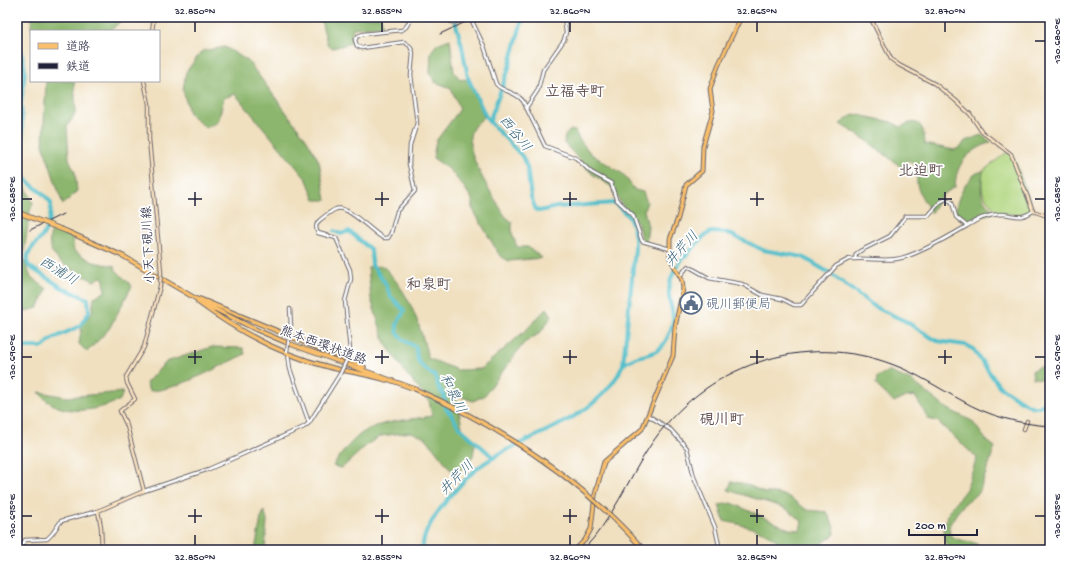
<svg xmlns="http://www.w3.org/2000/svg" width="1067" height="567" font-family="'Gochi Hand','Klee One',sans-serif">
  <rect width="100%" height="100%" fill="#fff"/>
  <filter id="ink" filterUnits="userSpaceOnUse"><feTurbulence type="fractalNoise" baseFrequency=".025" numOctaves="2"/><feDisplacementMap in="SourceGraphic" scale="8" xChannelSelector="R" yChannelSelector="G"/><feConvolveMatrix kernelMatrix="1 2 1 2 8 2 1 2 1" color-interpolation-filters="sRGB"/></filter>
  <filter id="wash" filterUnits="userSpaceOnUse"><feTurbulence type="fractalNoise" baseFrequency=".012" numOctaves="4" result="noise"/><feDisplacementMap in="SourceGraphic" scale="16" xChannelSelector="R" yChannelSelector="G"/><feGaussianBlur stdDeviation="0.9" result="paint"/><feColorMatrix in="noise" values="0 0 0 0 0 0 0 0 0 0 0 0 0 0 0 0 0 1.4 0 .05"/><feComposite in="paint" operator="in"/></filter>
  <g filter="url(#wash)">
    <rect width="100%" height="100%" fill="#f0e0c0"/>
    <!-- green -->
    <path fill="#b0d57e" stroke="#697c5c" d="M1007 152 1015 160 1033 211 1020 215 997 213C994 207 991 205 987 200 980 193 982 180 983 171Z"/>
    <!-- forest -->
    <path fill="#8cb66d" stroke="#576c54" d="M32 17H125L110 31H33L31 27Z
      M320 17H381L383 26 353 28 351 43 333 48 328 46Z
      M450 39 454 72 460 79 469 80 484 117C480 121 475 124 473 128 459 148 495 198 505 216L512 222V233L517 247H528L542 258 509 261 500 256 472 208V199L464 187 448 168 433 158 436 141 460 109 451 88 435 82 430 73 431 52 437 44Z
      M225 47 248 61 307 140 319 161 326 200H315L307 180 235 94 224 98 218 122 206 128 189 113 183 90 186 72 202 51Z
      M46 81H74L76 112 67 127 69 159 75 172 77 191 63 205 43 145Z
      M854 114 891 122 901 127C920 116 924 127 925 144L954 150 961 147 965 141 981 135 991 142C969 151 956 162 955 187L942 195 931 213C927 205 920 196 918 188 914 176 923 170 908 160L901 167 866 140 840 124Z
      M570 130 575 131 579 139 591 154 623 174 635 190 643 192 647 202 644 210 648 227 646 243 642 242 637 222 620 202 612 187 592 174 564 143 565 136Z
      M17 168 33 203 30 211 23 259 31 277 47 289 38 308 17 313Z
      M983 171C982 180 979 192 984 200 987 205 991 207 993 213L979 216 966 222 956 213C955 202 965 182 974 175 976 173 980 172 983 171Z
      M53 229 72 236 74 251 93 262 114 266 116 270 132 286 109 329 87 352 79 344 82 324 92 313 94 297 105 292 104 279 101 277 94 281C74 271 38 257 53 229Z
      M383 266C410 294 419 321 428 358L457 370 481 369 526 330 547 308 552 316 540 333 524 343 484 396 473 401 456 395 463 432 475 443 473 456 461 470H451L426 438 411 432 381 436 368 444 342 468 333 466C341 454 350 442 362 433 381 420 411 420 432 416L429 401 407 375 385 343 371 299 368 267Z
      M212 347 243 348 245 354C220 366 176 391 149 391L146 383 166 362Z
      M1038 367 1050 368V381L1033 378 1032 371Z
      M888 371 912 381 946 408 972 421 987 441 995 447 979 493 966 502 956 514 949 526 950 535C962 543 965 539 977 544L979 550H952L945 543 944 529 949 511 966 489 977 458 937 421 928 419 915 396 906 397 894 402 876 385 877 377Z
      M39 392 67 397 123 392 120 400C96 412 56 418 39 392Z
      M732 481 749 485 764 493H775L789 497 807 510 827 512 834 527 835 534C819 547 805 555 784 545 779 543 774 538 769 535 755 528 739 524 724 521L719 505 732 503 789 529 800 530 802 521 785 508 728 490Z
      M264 511 267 520 265 550H255L261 518Z"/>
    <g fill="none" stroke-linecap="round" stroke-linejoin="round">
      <!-- river -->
      <path stroke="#52bfcb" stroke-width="4" d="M454 17 462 46 468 78 487 119 522 156 527 167 531 197 536 210 539 211 557 207 615 203 629 217 633 227 635 237V249L623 365
        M17 32 25 70 21 103 23 147 22 175C30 186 43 191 51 203 51 211 50 221 47 228 42 242 26 247 27 263L30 267 61 287 88 299 89 312 80 326 52 339 43 347H24L17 344
        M489 122 508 71 523 17
        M334 231 341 234 349 231 371 250 372 265 385 283 391 297 404 310C403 316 398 320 397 325 395 337 408 343 416 347 416 366 423 367 436 377L438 386 444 396 446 409 451 414 459 427 494 458
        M422 550C423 534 431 522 440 509 451 495 464 479 479 467 514 441 558 431 592 404 603 395 611 386 618 375 620 371 621 366 624 364 641 350 658 362 669 334 677 316 671 312 669 296 667 269 688 254 704 236L711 232 728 233 763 250 803 257 831 274 875 307 905 321 937 341 965 345 973 349 999 386 1021 401 1033 407H1038L1050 401"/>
    </g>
  </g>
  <g filter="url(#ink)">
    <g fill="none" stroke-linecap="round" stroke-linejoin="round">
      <!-- tertiary casing -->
      <g stroke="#6a646a" stroke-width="4.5">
        <path id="tertiary" d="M445 17 453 23 467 17
          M470 17 484 46 496 84C502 92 515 91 523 101L545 146 576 158 591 172 611 183 616 199 633 215 642 241 670 249
          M526 108 538 90 543 70 564 40 566 32 564 17
          M855 259C869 258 882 261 896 259 914 257 950 236 967 226
          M680 276 688 266 709 278 742 284 762 295 782 299 794 305H801L836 266 849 259H855L856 254 860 251 890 236 906 216H928L940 202 946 199 952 202 956 217 967 226C977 219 987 215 1000 214 1014 214 1019 221 1033 211
          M289 336 291 326 290 309
          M288 354 290 369 309 423
          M348 357 350 350 345 301 351 279 350 270 336 238 318 233C315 228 316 223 320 220 325 216 331 211 336 209 348 205 372 232 383 238H388L391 233 397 211 415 191 409 164 410 145 417 123 411 75 413 53 410 46 404 42 362 48 357 46 355 40 358 36 363 34 402 30 406 27 412 17
          M649 416 671 430 687 448 694 477 715 527 720 550
          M144 491 209 469 304 427 309 423 340 374
          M19 550 25 540 47 539 52 534 61 521 98 511"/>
      </g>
      <!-- secondary casing -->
      <g stroke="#6a646a" stroke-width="4.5">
        <path id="secondary" d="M870 17 891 59 899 65 935 84 955 100 970 114 982 132 1011 154 1033 211 1050 217
          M152 31 154 17
          M144 81 149 104V139L161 272
          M1024 429 1027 421
          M102 550 101 527 98 511 144 491 127 426 120 411 135 399 127 383 126 377 144 347 160 286"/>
      </g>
      <!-- primary casing -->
      <g stroke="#6a646a" stroke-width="5">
        <path id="primary" d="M575 550 585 540 591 529 595 495 604 462 642 429 673 356 675 327 683 289 682 280 670 258V239L678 218 686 185 702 171 703 146 713 111 710 89 718 66 741 17"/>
      </g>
      <!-- motorway casing -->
      <g stroke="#6a646a" stroke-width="5.5">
        <path id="motorway" d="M17 212 22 214
          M66 231 123 256 205 304 257 330 285 342 415 389
          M200 299 364 367
          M198 302C237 331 281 355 329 367 348 372 367 374 386 380"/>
      </g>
      <!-- tertiary -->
      <use href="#tertiary" stroke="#fff" stroke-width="2.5"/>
      <!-- secondary -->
      <use href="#secondary" stroke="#fde5c4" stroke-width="2.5"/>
      <!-- primary -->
      <use href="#primary" stroke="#f9bf6c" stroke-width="3"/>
      <!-- motorway -->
      <use href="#motorway" stroke="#f9bf6c" stroke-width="3.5"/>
      <!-- rail -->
      <path stroke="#22223b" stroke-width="1" d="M440 34 476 17
        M30 230 63 214
        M583 550C613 519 627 481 650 446 702 366 804 330 894 365 918 374 938 388 961 400 988 416 1019 424 1050 426"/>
      <!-- tertiary-bridge casing -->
      <g stroke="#6a646a" stroke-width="4.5" stroke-linecap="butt">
        <path id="tertiary-bridge" d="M287 351 289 338
          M340 374 348 357"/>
      </g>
      <!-- secondary-bridge casing -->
      <g stroke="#6a646a" stroke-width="4.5" stroke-linecap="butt">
        <path id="secondary-bridge" d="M160 286 161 272"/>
      </g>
      <!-- motorway-bridge casing -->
      <g stroke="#6a646a" stroke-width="5.5" stroke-linecap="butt">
        <path id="motorway-bridge" d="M22 214 66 231
          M415 389C501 427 581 479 644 550"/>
      </g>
      <!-- tertiary-bridge -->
      <use href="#tertiary-bridge" stroke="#fff" stroke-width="2.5"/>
      <!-- secondary-bridge -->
      <use href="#secondary-bridge" stroke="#fde5c4" stroke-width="2.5"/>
      <!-- motorway-bridge -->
      <use href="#motorway-bridge" stroke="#f9bf6c" stroke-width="3.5"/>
    </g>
  </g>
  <!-- ticks -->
  <path fill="none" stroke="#22223b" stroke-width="1.5" d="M195 22V32M382 22V32M570 22V32M757 22V32M945 22V32M1035 41H1045M195 192V206M382 192V206M570 192V206M757 192V206M945 192V206M22 199H32M188 199H202M375 199H389M563 199H577M750 199H764M938 199H952M1035 199H1045M195 350V364M382 350V364M570 350V364M757 350V364M945 350V364M22 357H32M188 357H202M375 357H389M563 357H577M750 357H764M938 357H952M1035 357H1045M195 509V523M382 509V523M570 509V523M757 509V523M22 516H32M188 516H202M375 516H389M563 516H577M750 516H764M1035 516H1045M195 535V545M382 535V545M570 535V545M757 535V545M945 535V545"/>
  <!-- icons -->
  <defs>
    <g id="civic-ring" transform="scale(1.15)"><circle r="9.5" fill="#fff" stroke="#5c6f8a" stroke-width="1.5"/><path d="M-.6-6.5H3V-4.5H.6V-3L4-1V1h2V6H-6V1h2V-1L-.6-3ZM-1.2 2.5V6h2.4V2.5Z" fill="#5c6f8a"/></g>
  </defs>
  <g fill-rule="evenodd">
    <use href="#civic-ring" x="691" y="303"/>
  </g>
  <g text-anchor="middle" stroke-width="3.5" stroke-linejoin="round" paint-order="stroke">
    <!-- street labels -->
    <g font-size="13" fill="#22223b" stroke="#fff">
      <text transform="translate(147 245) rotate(-93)" y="5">小天下硯川線</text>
      <text transform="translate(324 344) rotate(20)" y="5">熊本西環状道路</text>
    </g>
    <!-- service labels -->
    <g font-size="13" fill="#4e5e75" stroke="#fff" text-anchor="start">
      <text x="706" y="308">硯川郵便局</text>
    </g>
    <!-- water labels -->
    <g font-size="14" font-style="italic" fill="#356175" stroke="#fff">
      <text transform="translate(516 133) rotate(51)" y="5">西谷川</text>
      <text transform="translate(681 248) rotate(-48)" y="5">井芹川</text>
      <text transform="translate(59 270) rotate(31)" y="5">西浦川</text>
      <text transform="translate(454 393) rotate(64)" y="5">和泉川</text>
      <text transform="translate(456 477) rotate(-45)" y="5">井芹川</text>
    </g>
    <!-- quarter labels -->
    <g font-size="15" font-weight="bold" fill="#645250" stroke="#fff">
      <text x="575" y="96">立福寺町</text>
      <text x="921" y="175">北迫町</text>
      <text x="429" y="289">和泉町</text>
      <text x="722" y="424">硯川町</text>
    </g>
  </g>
  <!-- margin -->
  <rect width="1067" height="567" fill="none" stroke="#fff" stroke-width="44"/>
  <!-- legend -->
  <rect x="30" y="30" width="130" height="52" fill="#ffffff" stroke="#a7a7b1"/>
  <rect x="38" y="43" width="20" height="6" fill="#f9bf6c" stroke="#a7a7b1"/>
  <text x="66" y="50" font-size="12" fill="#22223b">道路</text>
  <rect x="38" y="63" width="20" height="6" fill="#22223b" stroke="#a7a7b1"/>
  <text x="66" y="70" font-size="12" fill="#22223b">鉄道</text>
  <!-- scale -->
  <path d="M909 529v6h68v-6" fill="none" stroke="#22223b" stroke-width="2"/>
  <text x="915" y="529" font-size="12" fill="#22223b" stroke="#ffffff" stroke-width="3" paint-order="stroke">200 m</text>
  <rect x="22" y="22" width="1023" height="523" fill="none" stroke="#22223b" stroke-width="1.5"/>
  <g font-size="10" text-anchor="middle" fill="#22223b">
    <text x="195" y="14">32.850°N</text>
    <text x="382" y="14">32.855°N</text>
    <text x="570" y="14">32.860°N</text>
    <text x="757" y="14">32.865°N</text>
    <text x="945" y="14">32.870°N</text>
    <text transform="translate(1056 41) rotate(-90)" y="4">130.680°E</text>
    <text transform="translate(1056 199) rotate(-90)" y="4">130.685°E</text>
    <text transform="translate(11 199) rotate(-90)" y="4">130.685°E</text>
    <text transform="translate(1056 357) rotate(-90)" y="4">130.690°E</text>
    <text transform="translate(11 357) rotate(-90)" y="4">130.690°E</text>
    <text transform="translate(1056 516) rotate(-90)" y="4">130.695°E</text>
    <text transform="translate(11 516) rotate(-90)" y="4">130.695°E</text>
    <text x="195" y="560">32.850°N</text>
    <text x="382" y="560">32.855°N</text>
    <text x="570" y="560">32.860°N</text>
    <text x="757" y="560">32.865°N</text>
    <text x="945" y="560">32.870°N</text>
  </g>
</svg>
